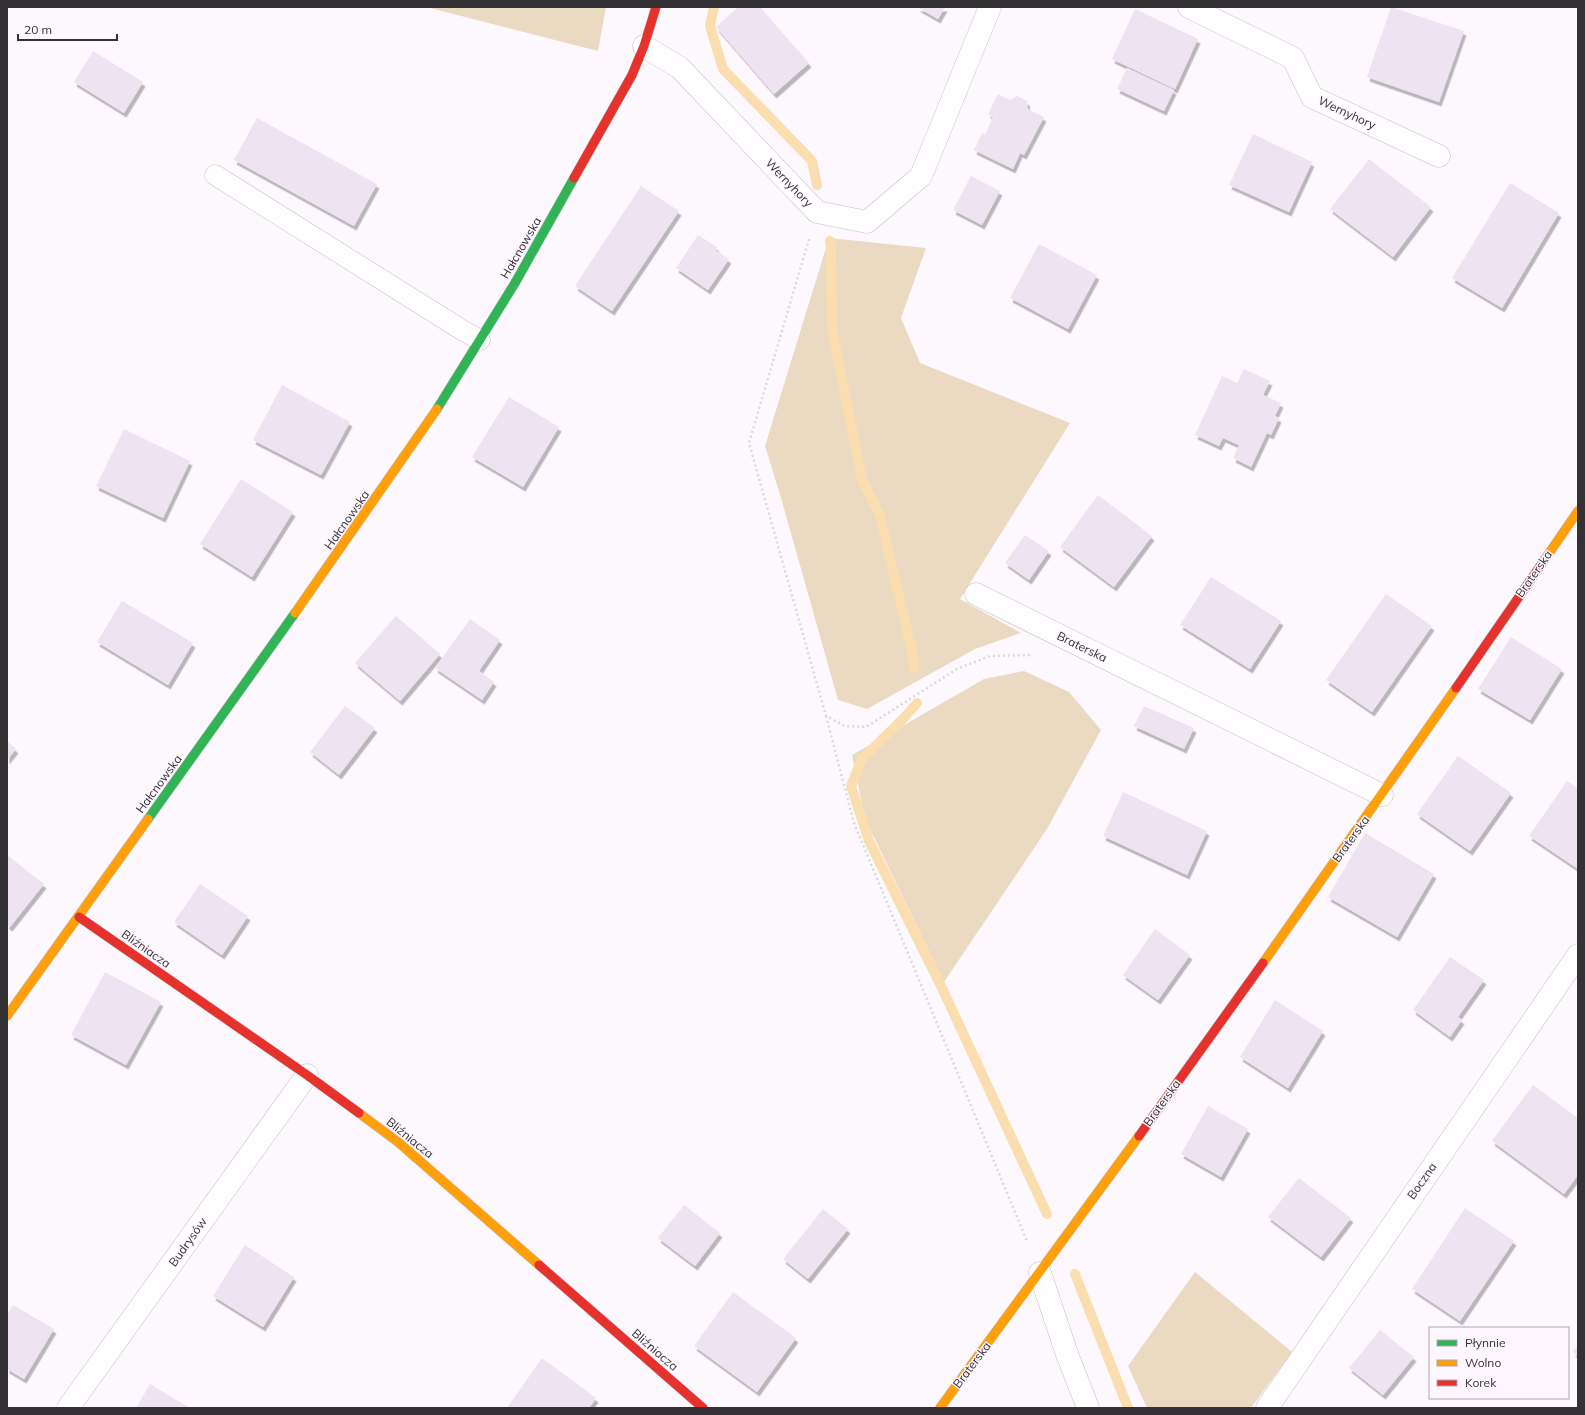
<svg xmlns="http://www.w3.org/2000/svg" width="1585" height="1415" font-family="Mulish,sans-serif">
  <defs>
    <filter id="shadow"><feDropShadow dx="2.5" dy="4.5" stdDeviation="0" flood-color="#0004"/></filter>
  </defs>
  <rect width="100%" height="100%" fill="#fcf8fd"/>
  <!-- green -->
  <path fill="#eadac1" d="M426 7H606L598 51Z
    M829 238 926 248 901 318 920 363 1070 423 960 599 1021 633 975 649 867 709 838 700 781 498 765 446Z
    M1024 671 1069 692 1101 730 1047 829 944 982 865 819 852 755 984 679Z
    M1195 1272 1292 1352 1251 1408H1147L1128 1366Z"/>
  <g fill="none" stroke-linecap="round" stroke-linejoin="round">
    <!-- stream -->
    <path stroke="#fadeaf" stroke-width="10" d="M714 7 710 26 723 69 812 161 817 185
      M830 241 831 249 832 329 862 479 880 515 913 656 914 668
      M917 703 903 719 862 759 851 786 869 841 942 988 1047 1214
      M1075 1274 1128 1408"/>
  </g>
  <!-- building -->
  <path fill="#eee3f1" filter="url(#shadow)" d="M738 7H760L809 63 774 94 716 27Z
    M917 7H945L938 19Z
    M1391 7 1464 31 1439 102 1367 77Z
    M1135 9 1198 39 1175 89 1112 59Z
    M93 51 143 82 124 113 74 82Z
    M1127 68 1174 90 1164 111 1117 89Z
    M998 94 1010 100 1017 96 1027 101 1028 109 1044 117 1024 155 1020 153 1013 169 974 150 982 133 985 135 993 117 988 114Z
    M257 118 377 184 354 226 234 160Z
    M1253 134 1312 162 1289 212 1229 185Z
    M1369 159 1431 207 1393 257 1330 209Z
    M971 176 1000 191 982 225 953 210Z
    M1510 183 1559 213 1502 308 1452 278Z
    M641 186 679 211 612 311 575 286Z
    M698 235 717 247 715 250 729 259 708 290 676 268Z
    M1039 244 1097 275 1068 329 1010 298Z
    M1244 369 1270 381 1263 395 1281 403 1275 416 1279 418 1271 435 1267 433 1251 467 1233 458 1239 445 1223 438 1219 446 1195 435 1222 376 1237 383Z
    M282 385 350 422 321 475 253 440Z
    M509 397 559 427 523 487 472 457Z
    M124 429 190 461 163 518 96 486Z
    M241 479 293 512 252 577 200 544Z
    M1098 495 1152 536 1114 587 1060 547Z
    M1025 535 1049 551 1029 580 1005 563Z
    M1211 577 1281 621 1250 669 1180 625Z
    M1386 594 1432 626 1372 712 1326 680Z
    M122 601 193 643 168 685 97 642Z
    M396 616 440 654 400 701 355 663Z
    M470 619 500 640 479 671 494 682 482 700 435 668Z
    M1511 637 1562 669 1530 720 1478 689Z
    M345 706 375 728 339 775 310 752Z
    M1144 706 1194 728 1184 749 1134 726Z
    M7 741 16 749 7 760Z
    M1458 756 1511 793 1470 851 1417 814Z
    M1567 781 1578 788V869L1529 836Z
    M1123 792 1207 831 1187 875 1103 836Z
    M1365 833 1434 874 1397 937 1328 897Z
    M7 855 44 884 10 927 7 925Z
    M200 884 248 916 222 955 174 922Z
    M1155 929 1190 955 1158 1000 1123 975Z
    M1450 957 1484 980 1458 1017 1462 1020 1450 1037 1413 1010Z
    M105 972 161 1002 126 1065 71 1035Z
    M1275 1000 1323 1031 1288 1088 1240 1057Z
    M1533 1085 1578 1118V1175L1564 1194 1492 1141Z
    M1208 1106 1248 1129 1221 1177 1181 1154Z
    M1299 1178 1351 1218 1321 1257 1268 1217Z
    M684 1205 720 1233 695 1266 658 1238Z
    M1465 1208 1514 1241 1460 1321 1412 1289Z
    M823 1209 848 1229 808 1279 783 1259Z
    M245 1245 294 1277 263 1327 213 1296Z
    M733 1292 796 1338 757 1392 694 1346Z
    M13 1305 54 1329 24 1379 7 1369V1315Z
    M1380 1330 1414 1357 1383 1395 1349 1368Z
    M1578 1344V1356L1573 1352Z
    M542 1358 596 1398 589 1408H507Z
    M150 1384 190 1408H136Z"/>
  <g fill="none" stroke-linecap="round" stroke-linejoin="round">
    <!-- lane casing -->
    <g stroke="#c4c1c4" stroke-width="21">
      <path id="lane" d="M215 175 462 330 480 340"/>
    </g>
    <!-- street casing -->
    <g stroke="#c4c1c4" stroke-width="23">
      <path id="street" d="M1189 7 1293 58 1312 97 1439 156
        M644 46 680 68 817 212 867 222 921 176 990 7
        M976 594 1382 795
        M1040 1273 1067 1354 1088 1408
        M68 1408 307 1075
        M1267 1408 1578 955"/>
    </g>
    <!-- fast casing -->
    <g stroke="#c4c1c4" stroke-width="10">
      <path id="fast" d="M437 409 515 283 574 178
        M148 819 295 613"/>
    </g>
    <!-- slow casing -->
    <g stroke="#c4c1c4" stroke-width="10">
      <path id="slow" d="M1543 562 1578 511
        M295 613 437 409
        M1263 963 1456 688
        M7 1016 148 819
        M359 1113 398 1142 539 1265
        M940 1408 1139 1136"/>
    </g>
    <!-- jam casing -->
    <g stroke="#c4c1c4" stroke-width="10">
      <path id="jam" d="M574 178 632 75 644 46 656 7
        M1456 688 1543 562
        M79 917 307 1075 359 1113
        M1139 1136 1263 963
        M539 1265 703 1408"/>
    </g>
    <!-- path -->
    <path stroke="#d9d9d9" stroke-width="2.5" stroke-dasharray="2 3" stroke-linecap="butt" d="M809 239 749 443 826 716 845 726 866 727 957 669 990 656 1033 655
      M826 716 854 823 1027 1241"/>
    <!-- lane -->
    <use href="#lane" stroke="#fffeff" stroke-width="20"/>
    <!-- street -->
    <use href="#street" stroke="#fffeff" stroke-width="22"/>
    <!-- fast -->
    <use href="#fast" stroke="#30b455" stroke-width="9"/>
    <!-- slow -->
    <use href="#slow" stroke="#ff9f0a" stroke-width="9"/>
    <!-- jam -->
    <use href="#jam" stroke="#e5322d" stroke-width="9"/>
  </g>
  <g text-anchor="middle" stroke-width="3" stroke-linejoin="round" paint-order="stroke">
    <!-- street labels -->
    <g font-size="12" fill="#343134" stroke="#fdf6ff">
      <text transform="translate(1347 113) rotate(25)" y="4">Wernyhory</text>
      <text transform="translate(789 183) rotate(46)" y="4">Wernyhory</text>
      <text transform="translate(521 248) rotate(-60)" y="4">Hałcnowska</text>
      <text transform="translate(347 520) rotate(-55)" y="4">Hałcnowska</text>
      <text transform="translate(1534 574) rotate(-55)" y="4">Braterska</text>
      <text transform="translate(1082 647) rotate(26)" y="4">Braterska</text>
      <text transform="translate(159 784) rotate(-54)" y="4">Hałcnowska</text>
      <text transform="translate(1351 839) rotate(-54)" y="4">Braterska</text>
      <text transform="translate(146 949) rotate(35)" y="4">Bliźniacza</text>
      <text transform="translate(1162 1103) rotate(-54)" y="4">Braterska</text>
      <text transform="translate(410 1138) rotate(39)" y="4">Bliźniacza</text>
      <text transform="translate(1422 1181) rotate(-55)" y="4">Boczna</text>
      <text transform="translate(188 1242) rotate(-55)" y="4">Budrysów</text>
      <text transform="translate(655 1350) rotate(41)" y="4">Bliźniacza</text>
      <text transform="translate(972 1365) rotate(-53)" y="4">Braterska</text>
    </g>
  </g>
  <!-- border -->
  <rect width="1585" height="1415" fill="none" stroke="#343134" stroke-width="16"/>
  <!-- legend -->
  <rect x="1429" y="1327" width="140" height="72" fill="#fdf6ff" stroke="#ada7ae"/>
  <rect x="1437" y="1340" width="20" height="6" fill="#30b455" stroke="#ada7ae"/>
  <text x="1465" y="1347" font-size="12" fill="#343134">Płynnie</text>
  <rect x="1437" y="1360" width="20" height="6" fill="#ff9f0a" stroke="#ada7ae"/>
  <text x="1465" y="1367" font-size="12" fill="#343134">Wolno</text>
  <rect x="1437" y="1380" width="20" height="6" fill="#e5322d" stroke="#ada7ae"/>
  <text x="1465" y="1387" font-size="12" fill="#343134">Korek</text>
  <!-- scale -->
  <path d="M18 34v6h99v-6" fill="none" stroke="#343134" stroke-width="2"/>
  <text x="24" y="34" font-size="12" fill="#343134" stroke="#fdf6ff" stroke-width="3" paint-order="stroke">20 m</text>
</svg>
